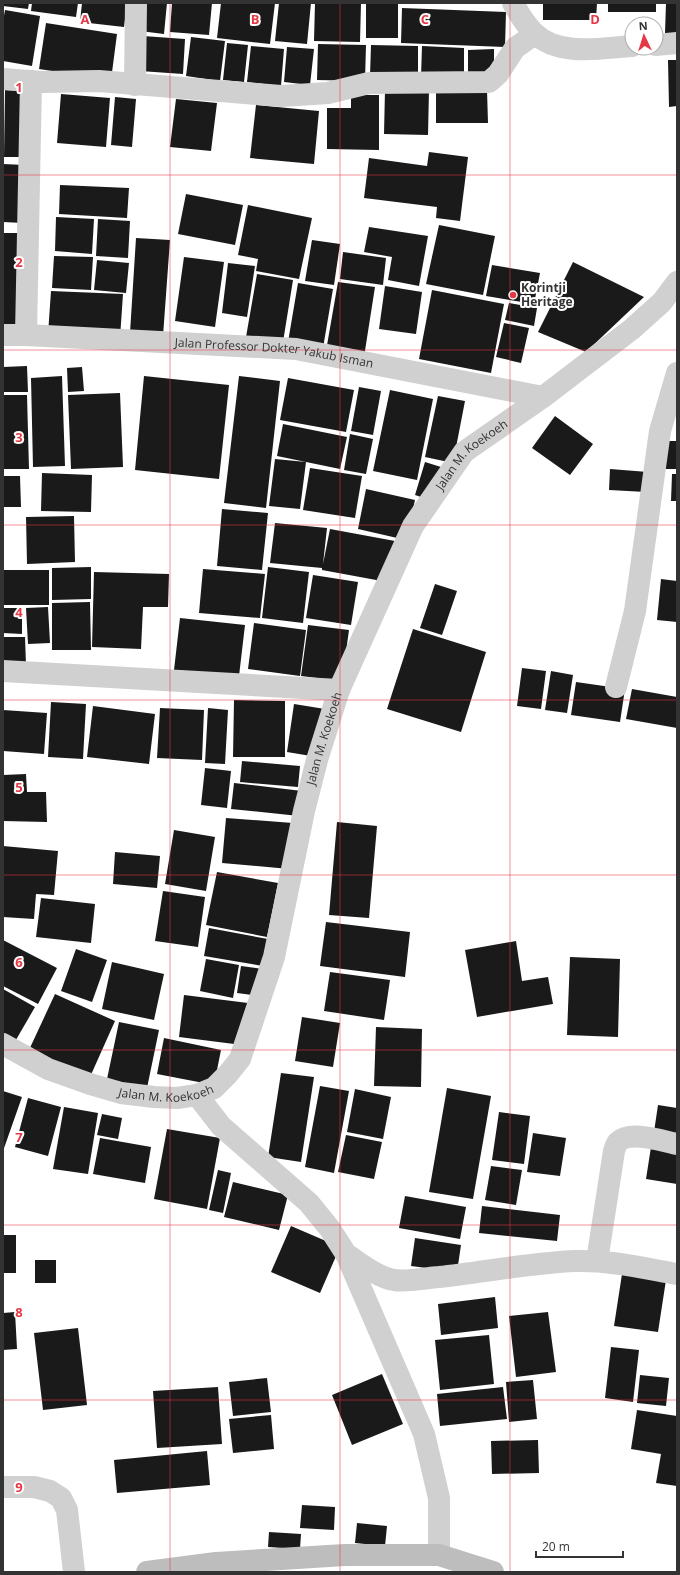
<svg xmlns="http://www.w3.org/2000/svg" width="680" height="1575" font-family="'Open Sans',sans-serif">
  <rect width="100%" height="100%" fill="#fff"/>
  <!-- building -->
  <path fill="#1a1a1a" d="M3 3H29L28 9 3 6Z
    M32 3H78L76 17 31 11Z
    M82 3H127L124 27 80 22Z
    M143 3H167L164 34 140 31Z
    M172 3H212L209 35 170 32Z
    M221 3H275L270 44 217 38Z
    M279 3H311L307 44 275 41Z
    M315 3H361L360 42 314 41Z
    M366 3H398V38H366Z
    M543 3H597L596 20H543Z
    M608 3H656V12H608Z
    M666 3H677V33H665Z
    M402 8 506 12 505 47 401 43Z
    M5 10 40 16 32 66 3 61V21Z
    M46 23 117 34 111 80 39 69Z
    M143 36 185 39 183 74 140 71Z
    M191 37 225 41 220 81 186 76Z
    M227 43 248 45 244 82 223 80Z
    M318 44 366 45 365 81 317 80Z
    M371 45 418 46V77L370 76Z
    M251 46 284 49 281 86 247 82Z
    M422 46 464 48V78L421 77Z
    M287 47 314 49 310 85 284 82Z
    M494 49V73H468V50Z
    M668 60H677V106L669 107Z
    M5 90 27 91 26 157H4Z
    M385 90H429L428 135 384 134Z
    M436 90H487L488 123H436Z
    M61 94 110 98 106 147 57 143Z
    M351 95H379V150L327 149V108H351Z
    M115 97 136 99 132 147 111 145Z
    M176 99 217 103 211 151 170 147Z
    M256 105 319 111 314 164 250 158Z
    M429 152 468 157 460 221 436 218 437 207 364 198 369 158 427 166Z
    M3 164 25 165 23 223 3 222Z
    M60 185 129 188 127 218 59 214Z
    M186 194 243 205 235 245 178 234Z
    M248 205 312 218 299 279 256 271 258 259 238 255Z
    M56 217 94 219 92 254 55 251Z
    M98 219 130 221 128 258 96 256Z
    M439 225 495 236 483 295 426 284Z
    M369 227 428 236 419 286 388 280 392 257 364 252Z
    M3 233H22V330H3Z
    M136 238 170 240 163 336 130 333Z
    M312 240 340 244 334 285 305 281Z
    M343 252 386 258 383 285 340 279Z
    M54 256 93 257 91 290 52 288Z
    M184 257 224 262 215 327 175 321Z
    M97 260 129 263 126 293 94 290Z
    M573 262 644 297 586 352 538 332Z
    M228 263 255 266 247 317 222 313Z
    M492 265 540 273 534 304 486 296Z
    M257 274 293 280 283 342 246 337Z
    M338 282 375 287 364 357 326 351Z
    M298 283 333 289 323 348 288 342Z
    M385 286 422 292 416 334 379 329Z
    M432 290 504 304 491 373 419 359Z
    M51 291 123 294 120 338 48 334Z
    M509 303 537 308 534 326 505 320Z
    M504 323 529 328 521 363 496 357Z
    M27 366 28 392H3V367Z
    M82 367 84 391 68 392 67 368Z
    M62 376 65 466 33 467 31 378Z
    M144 376 229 385 219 479 135 470Z
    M239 376 280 381 266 508 224 503Z
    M288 378 354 390 346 432 280 420Z
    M359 387 381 391 373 435 351 431Z
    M390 390 433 399 417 480 373 471Z
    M120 393 123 467 71 469 68 395Z
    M3 395H27L29 469H3Z
    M438 396 465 401 453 463 425 457Z
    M555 416 593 444 570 475 532 448Z
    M283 424 347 437 340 469 277 456Z
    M350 434 373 439 366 474 344 470Z
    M663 441H677V469H663Z
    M275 459 306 462 300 509 269 506Z
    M425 462 441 467 430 500 415 495Z
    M310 468 362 476 355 518 303 510Z
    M610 469 648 472 646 492 609 490Z
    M42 473 92 475 91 512 41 511Z
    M672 474H677V501H671Z
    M3 476H20L21 507H3Z
    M366 489 415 500 406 540 358 529Z
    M222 509 268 513 262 570 217 566Z
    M74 516 75 562 27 564 26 517Z
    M275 523 327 528 323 564 330 529 395 541 387 582 322 570V568L270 563Z
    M91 567V599L52 600V568Z
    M268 567 309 572 303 623 262 618Z
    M203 569 265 574 260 618 199 613Z
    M3 570H49V605H3Z
    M94 572 169 574 168 607H143L141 649 92 647Z
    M313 575 358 582 351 625 306 618Z
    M661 579 677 581V622L657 620Z
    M435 584 457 591 442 635 420 628Z
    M90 602 91 650H52V603Z
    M48 607 50 643 28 644 26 608Z
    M3 608H22V634L3 633Z
    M180 618 245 625 239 676 174 670Z
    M254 623 306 630 300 676 248 669Z
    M308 625 349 630 342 681 301 676Z
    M413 629 486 652 461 732 387 709Z
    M3 637H25L26 665H3Z
    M522 668 546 671 541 709 517 706Z
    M551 671 573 675 567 713 545 710Z
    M576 682 625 689 620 722 571 715Z
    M632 689 677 697V728L626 719Z
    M234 700 285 701V757H233Z
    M51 702 86 704 83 759 48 757Z
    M294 704 325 709 317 757 287 752Z
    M93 706 155 714 149 764 87 757Z
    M160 708 204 710 202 760 157 758Z
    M208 708 228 710 225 764 205 763Z
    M3 710 47 713 44 754 3 751Z
    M242 761 300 766 298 787 240 782Z
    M205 768 231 771 227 808 201 805Z
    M26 774 27 792H46L47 822 3 821V775Z
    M234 783 302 791 299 816 231 809Z
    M226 818 293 823 289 869 222 863Z
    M337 822 377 826 369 918 329 915Z
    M174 830 215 837 206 891 165 884Z
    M3 846 58 851 54 895 36 894 34 919 3 917Z
    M115 852 160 856 157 888 113 884Z
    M217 872 278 883 267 937 206 925Z
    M163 891 205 897 198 947 155 941Z
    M41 898 95 904 91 943 36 937Z
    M326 922 410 932 405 977 320 966Z
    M209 928 268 939 263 966 204 956Z
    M3 940 57 968 38 1004 3 986Z
    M516 941 522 981 548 977 553 1004 477 1017 465 950Z
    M76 949 107 960 92 1002 61 991Z
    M570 957 620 959 618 1037 567 1035Z
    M206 959 239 965 233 998 200 991Z
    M112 962 164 974 154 1020 102 1009Z
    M241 966 263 969 259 996 237 993Z
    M330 972 390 980 384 1020 324 1011Z
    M3 989 35 1007 13 1045 3 1039Z
    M55 994 115 1021 90 1077 29 1050Z
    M184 995 248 1003 242 1045 179 1037Z
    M302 1017 340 1023 333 1067 295 1061Z
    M119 1022 159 1030 147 1088 107 1079Z
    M376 1027 422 1029 421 1087 374 1086Z
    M164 1038 221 1050 214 1085 157 1074Z
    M281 1073 314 1077 301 1162 268 1157Z
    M320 1086 349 1091 334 1173 305 1167Z
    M447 1088 491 1096 473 1199 429 1192Z
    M355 1089 391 1097 383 1139 347 1132Z
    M3 1091 22 1097 3 1151Z
    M28 1098 61 1107 48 1156 15 1147Z
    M658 1105 677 1108V1135L654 1132Z
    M64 1107 98 1113 88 1174 53 1169Z
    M499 1112 530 1116 524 1164 492 1160Z
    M102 1114 122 1118 118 1139 97 1135Z
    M167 1129 220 1138 207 1209 154 1199Z
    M533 1133 566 1138 560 1176 527 1172Z
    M346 1135 382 1142 374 1179 338 1172Z
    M100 1138 151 1147 145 1183 93 1174Z
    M651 1147 677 1151V1184L646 1179Z
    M491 1166 522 1170 516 1205 485 1200Z
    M218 1170 231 1173 223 1213 209 1210Z
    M233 1182 288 1195 279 1230 224 1217Z
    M405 1196 466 1207 460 1239 399 1228Z
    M482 1206 560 1215 557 1241 479 1233Z
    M291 1226 340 1247 320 1293 271 1272Z
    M3 1235H16V1273H3Z
    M415 1238 461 1245 457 1272 411 1266Z
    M35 1260H56V1283H35Z
    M622 1274 666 1280 658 1332 614 1326Z
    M495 1297 498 1328 441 1335 438 1304Z
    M15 1312 17 1349 3 1350V1313Z
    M548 1312 556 1372 516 1377 509 1316Z
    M78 1328 87 1405 43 1410 34 1333Z
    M489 1335 494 1384 440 1390 435 1340Z
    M611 1347 639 1350 633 1402 605 1398Z
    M382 1374 403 1424 352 1445 332 1395Z
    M640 1375 669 1378 666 1406 637 1403Z
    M267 1378 271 1412 233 1416 229 1382Z
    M533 1380 537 1419 509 1422 506 1382Z
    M218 1387 222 1444 157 1448 153 1391Z
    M503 1387 507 1419 440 1426 437 1394Z
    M637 1410 677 1416V1486L656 1483 661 1454 631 1449Z
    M271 1415 274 1449 233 1453 229 1419Z
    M538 1440 539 1473 492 1474 491 1441Z
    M207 1451 210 1485 117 1493 114 1460Z
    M302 1505 335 1507 334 1530 300 1528Z
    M357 1523 387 1526 385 1546 355 1543Z
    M269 1532 301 1534 300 1549 268 1547Z"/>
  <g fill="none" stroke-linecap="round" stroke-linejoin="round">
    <!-- street -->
    <g stroke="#d0d0d0" stroke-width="22">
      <path d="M513 3C519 14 525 24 534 33 559 57 601 48 632 46"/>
      <path d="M656 45 677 43"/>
      <path d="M3 79 42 82 99 81 281 96 328 93 369 83 489 82 498 74 515 48 535 34"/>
      <path d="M135 85 136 3"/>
      <path id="s1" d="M3 335H26L296 349 543 397"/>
      <path d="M26 335 31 81"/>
      <path d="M3 671 339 690"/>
      <path d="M616 687 635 611 660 431 677 373"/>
      <path id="s2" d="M3 1044 48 1069 90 1084 121 1093 154 1097 177 1098 197 1095 214 1088 228 1074 240 1059 274 957 304 811 317 760 339 690 413 526 464 452 543 397 632 329 662 302 677 282"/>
      <path d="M197 1095 221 1126 309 1203 330 1229 346 1254 424 1434 439 1498V1555"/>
      <path d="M346 1254C360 1263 377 1277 394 1280 408 1282 425 1278 439 1277 484 1272 530 1263 575 1261 610 1260 643 1268 677 1274"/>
      <path d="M597 1261 614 1151C615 1148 616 1144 618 1142 630 1130 662 1141 677 1144"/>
      <path d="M3 1487H34L50 1491 61 1498 67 1510 74 1572"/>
    </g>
    <!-- secondary -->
    <path stroke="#bdbdbd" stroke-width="22" d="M147 1572 216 1563 345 1555H439L493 1572"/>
  </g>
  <!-- grid -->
  <path fill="none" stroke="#e63946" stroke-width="1" stroke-opacity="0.55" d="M170 3V1572M340 3V1572M510 3V1572M3 175H677M3 350H677M3 525H677M3 700H677M3 875H677M3 1050H677M3 1225H677M3 1400H677"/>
  <!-- markers -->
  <circle fill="#e63946" stroke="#fff" stroke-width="1.5" cx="513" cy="295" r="4"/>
  <g text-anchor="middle" stroke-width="4" stroke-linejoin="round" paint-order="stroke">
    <!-- poi labels -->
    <g font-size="12" font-weight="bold" fill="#333" stroke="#fff" text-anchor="start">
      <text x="521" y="292">Korintji<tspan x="521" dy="14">Heritage</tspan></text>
    </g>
    <!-- street labels -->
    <g font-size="12" fill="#333" stroke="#fff">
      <text dy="4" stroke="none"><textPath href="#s1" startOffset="272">Jalan Professor Dokter Yakub Isman</textPath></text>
      <text dy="4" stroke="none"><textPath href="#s2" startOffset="918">Jalan M. Koekoeh</textPath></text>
      <text dy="4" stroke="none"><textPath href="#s2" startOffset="594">Jalan M. Koekoeh</textPath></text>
      <text dy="4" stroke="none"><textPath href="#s2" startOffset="174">Jalan M. Koekoeh</textPath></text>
    </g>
  </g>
  <g font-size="13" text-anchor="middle" font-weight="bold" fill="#e63946" stroke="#fff" stroke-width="4" stroke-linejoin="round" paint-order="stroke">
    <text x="85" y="24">A</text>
    <text x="255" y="24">B</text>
    <text x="425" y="24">C</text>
    <text x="595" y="24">D</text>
    <text x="19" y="92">1</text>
    <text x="19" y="267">2</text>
    <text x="19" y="442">3</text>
    <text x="19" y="617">4</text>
    <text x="19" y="792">5</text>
    <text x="19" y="967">6</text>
    <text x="19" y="1142">7</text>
    <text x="19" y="1317">8</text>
    <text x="19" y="1492">9</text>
  </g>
  <!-- border -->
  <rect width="680" height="1575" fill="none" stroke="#333333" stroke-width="8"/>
  <!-- north arrow -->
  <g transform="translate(644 36) rotate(356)"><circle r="19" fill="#ffffff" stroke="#adadad"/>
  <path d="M0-3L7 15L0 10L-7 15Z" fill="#e63946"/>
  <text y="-6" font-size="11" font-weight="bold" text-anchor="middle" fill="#333333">N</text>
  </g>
  <!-- scale -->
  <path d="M536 1551v6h87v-6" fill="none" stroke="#333333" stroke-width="2"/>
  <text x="542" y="1551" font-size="12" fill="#333333" stroke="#ffffff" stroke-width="3" paint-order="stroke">20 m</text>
</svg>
